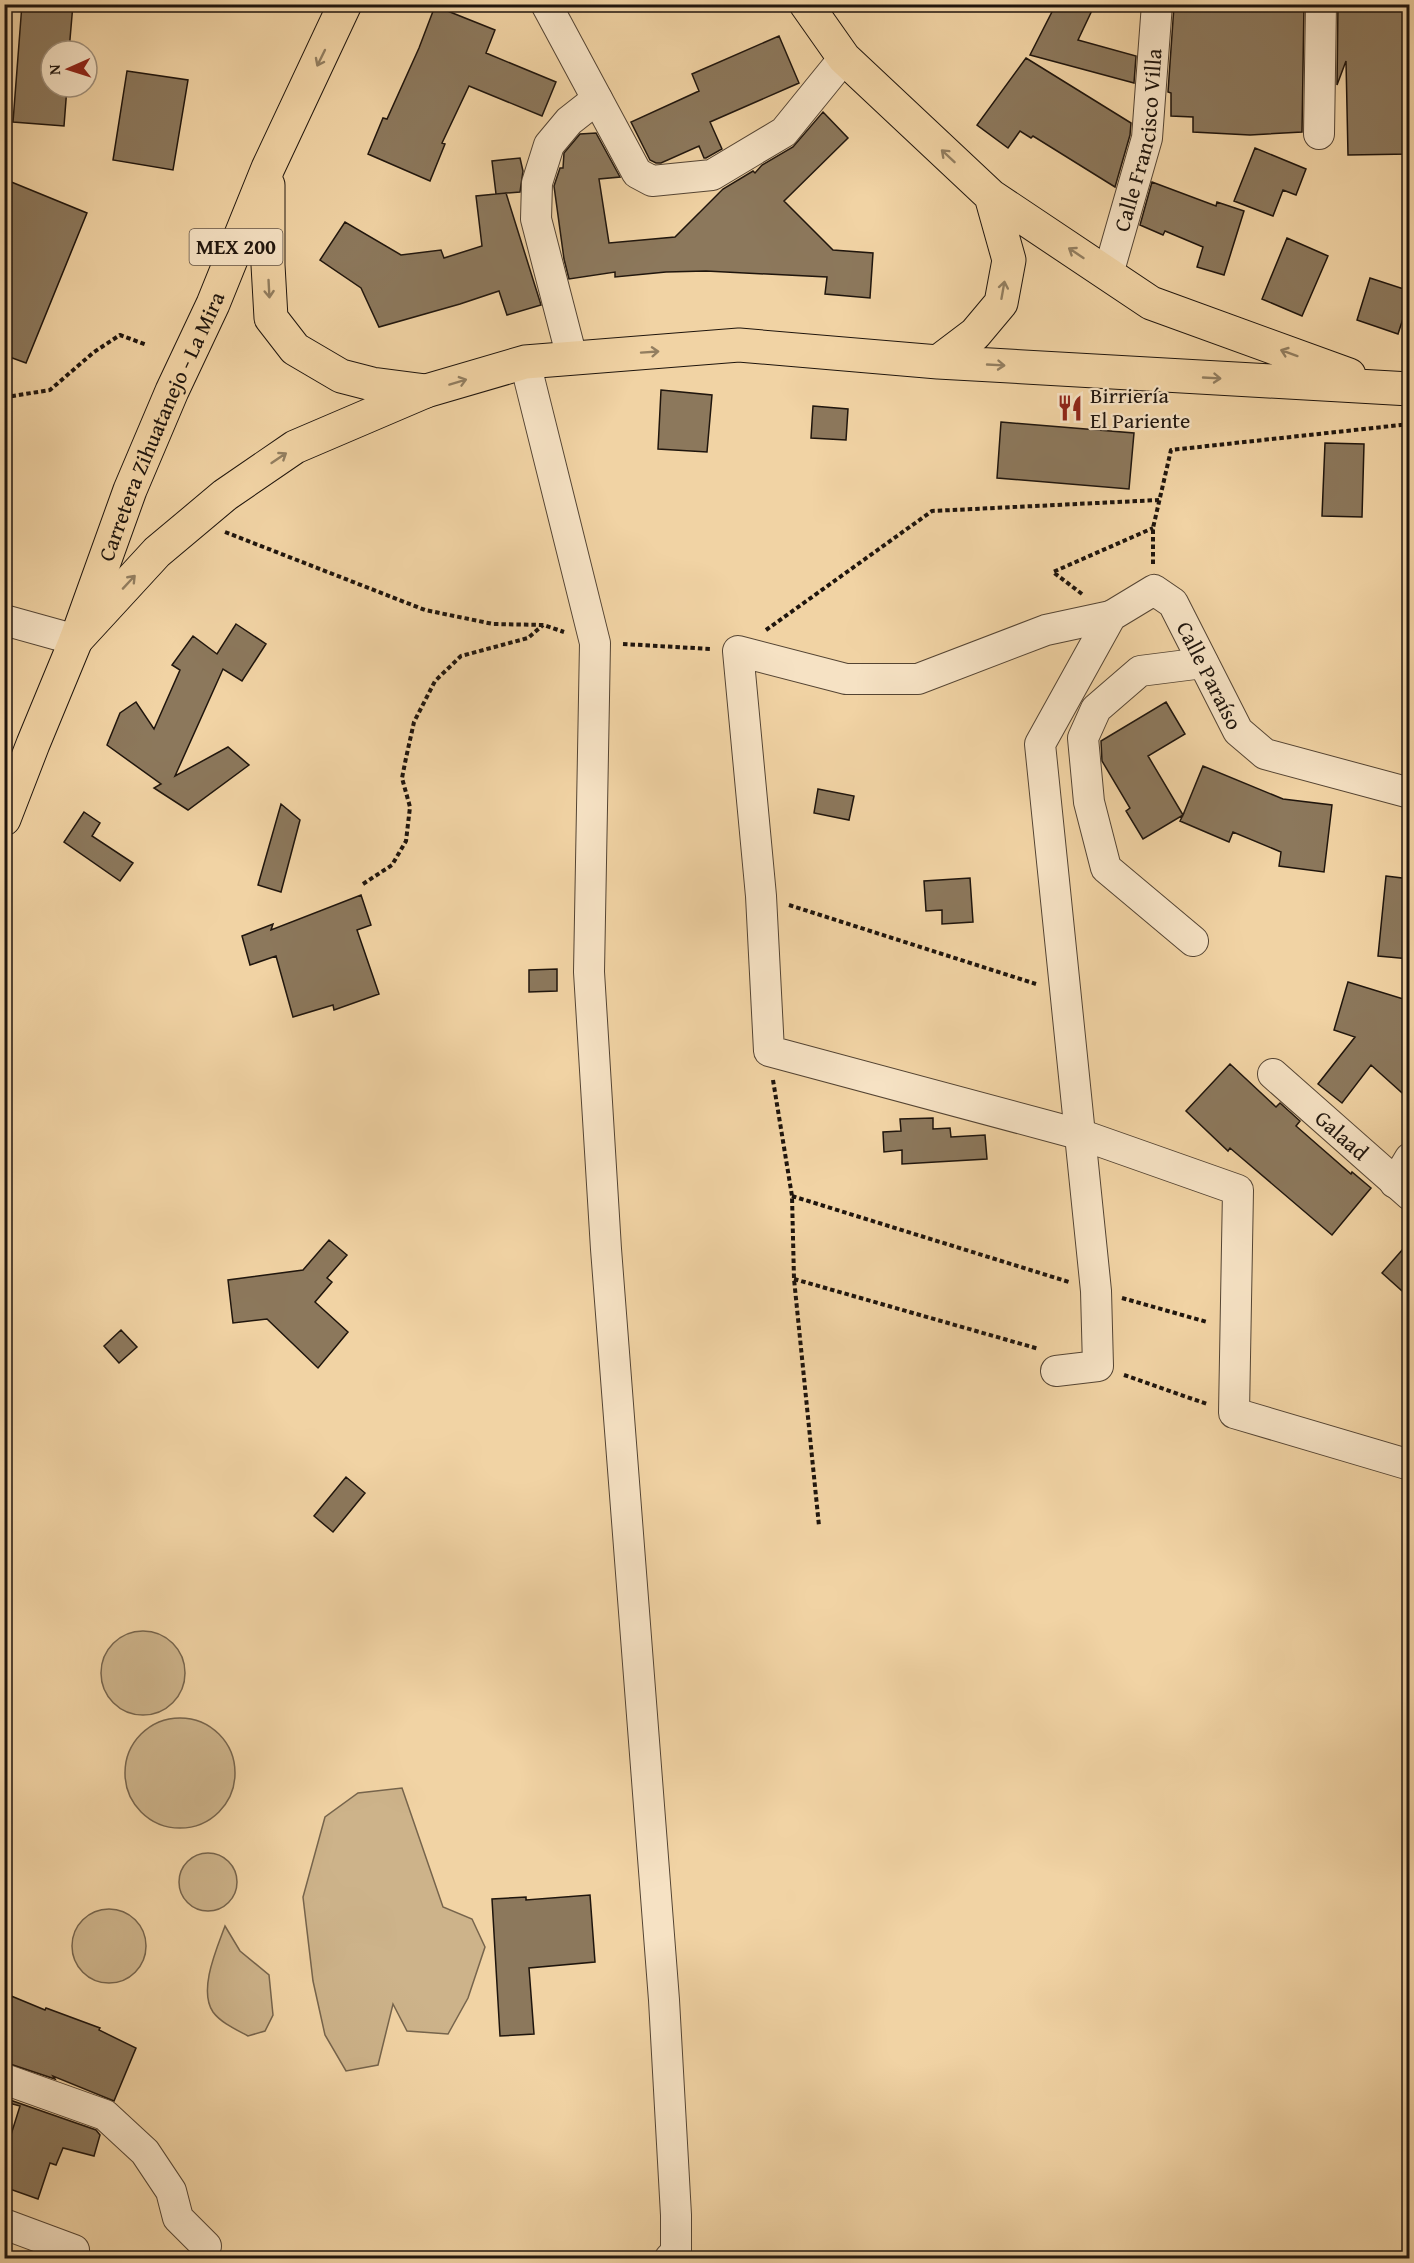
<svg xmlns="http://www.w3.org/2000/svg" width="1414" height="2263" font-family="'Gentium Book Plus',serif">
  <rect width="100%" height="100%" fill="#f1d3a4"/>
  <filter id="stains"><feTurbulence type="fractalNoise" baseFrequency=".00333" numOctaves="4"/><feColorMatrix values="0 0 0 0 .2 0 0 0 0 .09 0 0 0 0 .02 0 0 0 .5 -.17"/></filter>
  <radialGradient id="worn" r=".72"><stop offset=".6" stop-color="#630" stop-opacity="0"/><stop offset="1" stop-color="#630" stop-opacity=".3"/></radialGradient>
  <!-- green -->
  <path fill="#cdb38a" stroke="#76644c" stroke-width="1.5" d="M101 1673a42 42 0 1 1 84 0a42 42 0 1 1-84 0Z
    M125 1773a55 55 0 1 1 110 0a55 55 0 1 1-110 0Z
    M402 1788 443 1907 472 1919 485 1947 468 1998 448 2034 407 2031 393 2004 378 2065 346 2071 325 2035 313 1981 303 1897 325 1817 358 1793Z
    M179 1882a29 29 0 1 1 58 0a29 29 0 1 1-58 0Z
    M72 1946a37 37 0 1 1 74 0a37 37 0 1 1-74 0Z
    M225 1926 240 1951 269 1975 273 2015 265 2031 248 2036C237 2030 221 2023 213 2012 198 1990 217 1948 225 1926Z"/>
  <!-- building -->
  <path fill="#8c785c" stroke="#1f150d" stroke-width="1.5" d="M22 4H73L69 51H51V87H67L64 126 13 122Z
    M1056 4H1095L1078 40 1136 56 1134 83 1030 55Z
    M1285 4H1304L1302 132 1250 135 1193 132V117L1171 116V93L1168 92 1174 6 1235 5V9Z
    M1338 4H1410V154L1348 155 1346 61 1337 85Z
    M435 6 495 30 486 53 556 82 542 116 469 86 442 143 445 144 430 181 368 154 383 118 387 119 419 48Z
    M779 36 799 83 710 122 722 149 706 158H704L699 146 661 163H656L650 160 631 122 699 91 692 74Z
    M1026 58 1131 123 1130 135 1115 187 1033 136 1031 138 1020 131 1008 148 977 125Z
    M127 71 188 80 173 170 113 160Z
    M823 112 848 138 784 201 833 250 873 253 870 298 825 294 827 277 706 271 666 272 615 277V272L569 279 564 259 554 186 560 168H563L564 153 580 134 596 133 620 177 599 179 609 243 675 237 723 189 753 171 755 173 762 165 793 147Z
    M1255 148 1306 169 1296 195 1283 190 1273 216 1234 201Z
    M520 158 523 171 520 192 496 194 492 161Z
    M4 179 87 213 26 363 4 355Z
    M1152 182 1216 206 1217 202 1244 211 1224 275 1197 267 1203 247 1165 231 1163 235 1140 225Z
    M506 193 541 305 507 315 499 291 460 304 379 327 361 288 320 260 345 222 401 255 441 250 444 258 482 246 476 196Z
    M1287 238 1328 256 1302 316 1262 299Z
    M1370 278 1410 291V297L1398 334 1357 320Z
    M661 390 712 395 707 452 658 449Z
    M813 406 848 409 846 440 811 438Z
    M1001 422 1134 433 1129 489 997 478Z
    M1325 443 1364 444 1362 517 1322 516Z
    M236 624 266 644 242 681 223 669 175 776 228 747 249 765 188 810 154 788 161 784 107 745 120 713 136 702 154 729 180 670 172 665 193 636 217 654Z
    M1166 702 1185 734 1148 756 1183 815 1203 766 1283 799 1332 805 1324 872 1279 866 1281 852 1233 832 1229 842 1180 821 1183 815 1143 839 1126 811 1130 808 1102 761 1101 741Z
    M818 789 854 796 849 820 814 813Z
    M281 804 300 820 281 892 258 885Z
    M84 812 100 823 92 836 133 863 120 881 64 842Z
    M1386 876 1410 879V959L1378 956Z
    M970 878 973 922 942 924V910L926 911 924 881Z
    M361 895 371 925 357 930 379 994 334 1010 333 1005 293 1017 276 956 250 965 242 936 273 924 271 930Z
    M557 969V991L529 992V970Z
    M1348 982 1410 1001V1100L1371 1065 1342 1103 1318 1084 1355 1037 1334 1030Z
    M1230 1064 1276 1107 1280 1103 1300 1121 1296 1126 1351 1174 1352 1172 1371 1188 1332 1235 1230 1148 1228 1151 1186 1111Z
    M933 1118V1129L950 1128 951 1137 985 1135 987 1159 902 1164V1150L884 1152 883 1132 901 1131 900 1119Z
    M329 1240 347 1255 327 1278 332 1282 315 1302 348 1332 318 1368 267 1319 233 1323 228 1280 303 1270Z
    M1410 1241V1298L1382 1273Z
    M121 1330 137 1347 119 1363 104 1346Z
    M346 1477 365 1493 333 1532 314 1516Z
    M590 1895 595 1962 529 1968 534 2034 500 2036 492 1899 526 1897V1900Z
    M4 1993 45 2010 46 2008 100 2028 99 2030 136 2048 114 2101 53 2076 55 2079 4 2062Z
    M10 2100 96 2130 100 2135 94 2156 63 2148 56 2165 50 2163 38 2199 4 2187V2157L20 2106 9 2103Z"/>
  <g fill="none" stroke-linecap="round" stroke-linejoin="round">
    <!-- minor casing -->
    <g stroke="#544433" stroke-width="32">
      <g id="minor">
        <path d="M546 4 637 173 652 181 712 175 784 132 844 58"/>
        <path d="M1319 134 1321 4"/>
        <path id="s1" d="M1108 274 1147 138 1157 4"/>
        <path d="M572 358 536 219 537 183 549 145 569 121 597 99"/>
        <path d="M525 362 595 643 589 972 606 1249 664 2000 676 2215V2252L670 2258"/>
        <path d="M1111 616 1046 630 918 679H846L738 651 761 896 769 1051 1082 1135 1238 1190 1234 1413 1410 1465"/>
        <path d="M4 620 76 640"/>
        <path d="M1193 941 1106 868 1089 802 1083 738 1096 709 1140 671 1203 663"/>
        <path id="s2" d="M1273 1074 1410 1195"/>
        <path d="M1395 1183 1410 1158"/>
        <path id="s3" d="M1056 1371 1098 1366 1096 1291 1040 744 1111 616 1154 590 1173 603 1238 731 1265 754 1410 793"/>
        <path d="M4 2079 105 2115 145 2152 171 2191 178 2218 206 2246"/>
        <path d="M4 2224 74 2250"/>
      </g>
    </g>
    <!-- major casing -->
    <g stroke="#1f150d" stroke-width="35">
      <path id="major" d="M806 4 844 58 991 196 1151 303 1349 375
        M938 362 975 334 1001 303 1009 260 991 196
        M76 640 157 552 225 495 295 447 426 391 525 362 739 345 938 362 1410 389"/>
    </g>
    <!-- highway casing -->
    <g stroke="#1f150d" stroke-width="35">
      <g id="highway">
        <path d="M268 185V265L271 318 295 349 341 376 372 384 426 391"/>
        <path id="s4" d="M4 819 33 744 76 640 130 490 172 391 213 304 268 168 345 4"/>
      </g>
    </g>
    <!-- path -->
    <path stroke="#1f150d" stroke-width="4" stroke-dasharray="4.5 3" stroke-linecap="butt" d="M4 395 13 396 50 390 94 352 120 335 147 345
      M225 532 425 610 493 624 544 625 564 632
      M1153 564V528L1171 450 1410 424
      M1082 594 1053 572 1153 528
      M766 630 932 511 1159 500
      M623 644 711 649
      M363 884 392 865 406 841 410 807 402 778 406 758 414 722 435 681 461 656 528 638 543 625
      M789 905 1036 984
      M773 1080 792 1196 794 1279 819 1526
      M792 1196 1069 1282
      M794 1279 1039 1349
      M1122 1298 1207 1322
      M1124 1375 1207 1404"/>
    <!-- minor -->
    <use href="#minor" stroke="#f6e2c4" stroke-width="30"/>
    <!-- major -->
    <use href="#major" stroke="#f1d3a4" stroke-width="33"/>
    <!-- highway -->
    <use href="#highway" stroke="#f1d3a4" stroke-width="33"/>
  </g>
  <!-- one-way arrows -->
  <defs><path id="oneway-shaft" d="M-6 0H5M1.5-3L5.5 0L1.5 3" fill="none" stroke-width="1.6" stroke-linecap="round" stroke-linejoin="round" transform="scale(1.5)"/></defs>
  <g stroke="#927e60">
    <use href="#oneway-shaft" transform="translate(321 58) rotate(116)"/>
    <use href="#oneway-shaft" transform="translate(948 156) rotate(-137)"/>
    <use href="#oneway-shaft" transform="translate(1076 253) rotate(-146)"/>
    <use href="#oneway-shaft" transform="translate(269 289) rotate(87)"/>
    <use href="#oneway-shaft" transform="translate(1003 290) rotate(-80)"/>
    <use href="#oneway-shaft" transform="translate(650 352) rotate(-4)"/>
    <use href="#oneway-shaft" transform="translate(1289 353) rotate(-160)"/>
    <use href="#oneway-shaft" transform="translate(996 365) rotate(3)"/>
    <use href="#oneway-shaft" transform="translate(1212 378) rotate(3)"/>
    <use href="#oneway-shaft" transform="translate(458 382) rotate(-17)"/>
    <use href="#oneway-shaft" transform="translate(279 458) rotate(-34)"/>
    <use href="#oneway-shaft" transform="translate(129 582) rotate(-47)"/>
  </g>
  <!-- icons -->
  <defs>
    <g id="restaurant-bare" transform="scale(2.07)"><path d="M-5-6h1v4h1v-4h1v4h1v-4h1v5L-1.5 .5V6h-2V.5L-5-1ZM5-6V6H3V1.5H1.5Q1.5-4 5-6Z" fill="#8f2418" stroke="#f6e2c4" stroke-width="2.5" paint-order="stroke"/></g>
  </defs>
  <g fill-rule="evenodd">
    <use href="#restaurant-bare" x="1070" y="408"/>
  </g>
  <g text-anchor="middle" stroke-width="4.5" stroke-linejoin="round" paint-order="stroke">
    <!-- shield labels -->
    <rect fill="#f6e2c4" stroke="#605244" stroke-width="1.5" x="189.5" y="229" width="93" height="36" rx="4.5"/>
    <g font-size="21" font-weight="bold" fill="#1f150d">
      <text x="236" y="254">MEX 200</text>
    </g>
    <!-- street labels -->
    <g font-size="22" fill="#1f150d" stroke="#f6e2c4">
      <text dy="8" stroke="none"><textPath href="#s1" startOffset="138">Calle Francisco Villa</textPath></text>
      <text dy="8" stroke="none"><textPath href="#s4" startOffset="423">Carretera Zihuatanejo - La Mira</textPath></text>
      <text dy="8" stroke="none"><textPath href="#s3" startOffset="968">Calle Paraíso</textPath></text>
      <text dy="8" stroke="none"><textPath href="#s2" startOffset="92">Galaad</textPath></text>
    </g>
    <!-- poi labels -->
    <g font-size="22" fill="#1f150d" stroke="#f6e2c4" text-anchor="start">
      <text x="1090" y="403">Birriería<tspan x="1090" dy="25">El Pariente</tspan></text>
    </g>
  </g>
  <!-- margin -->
  <rect width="1414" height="2263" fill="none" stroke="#f1d3a4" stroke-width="24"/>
  <rect x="6" y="6" width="1402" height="2251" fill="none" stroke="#1f150d" stroke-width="3"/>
  <rect x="12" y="12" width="1390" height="2239" fill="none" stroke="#1f150d" stroke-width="1.5"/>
  <!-- north arrow -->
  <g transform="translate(69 69) rotate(267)"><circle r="28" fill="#f6e2c4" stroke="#a0907b" stroke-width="1.5"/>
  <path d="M0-4.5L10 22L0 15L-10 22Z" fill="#8f2418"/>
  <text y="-9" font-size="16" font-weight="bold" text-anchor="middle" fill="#1f150d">N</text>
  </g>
  <rect width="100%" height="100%" filter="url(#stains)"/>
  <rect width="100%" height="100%" fill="url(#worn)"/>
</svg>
